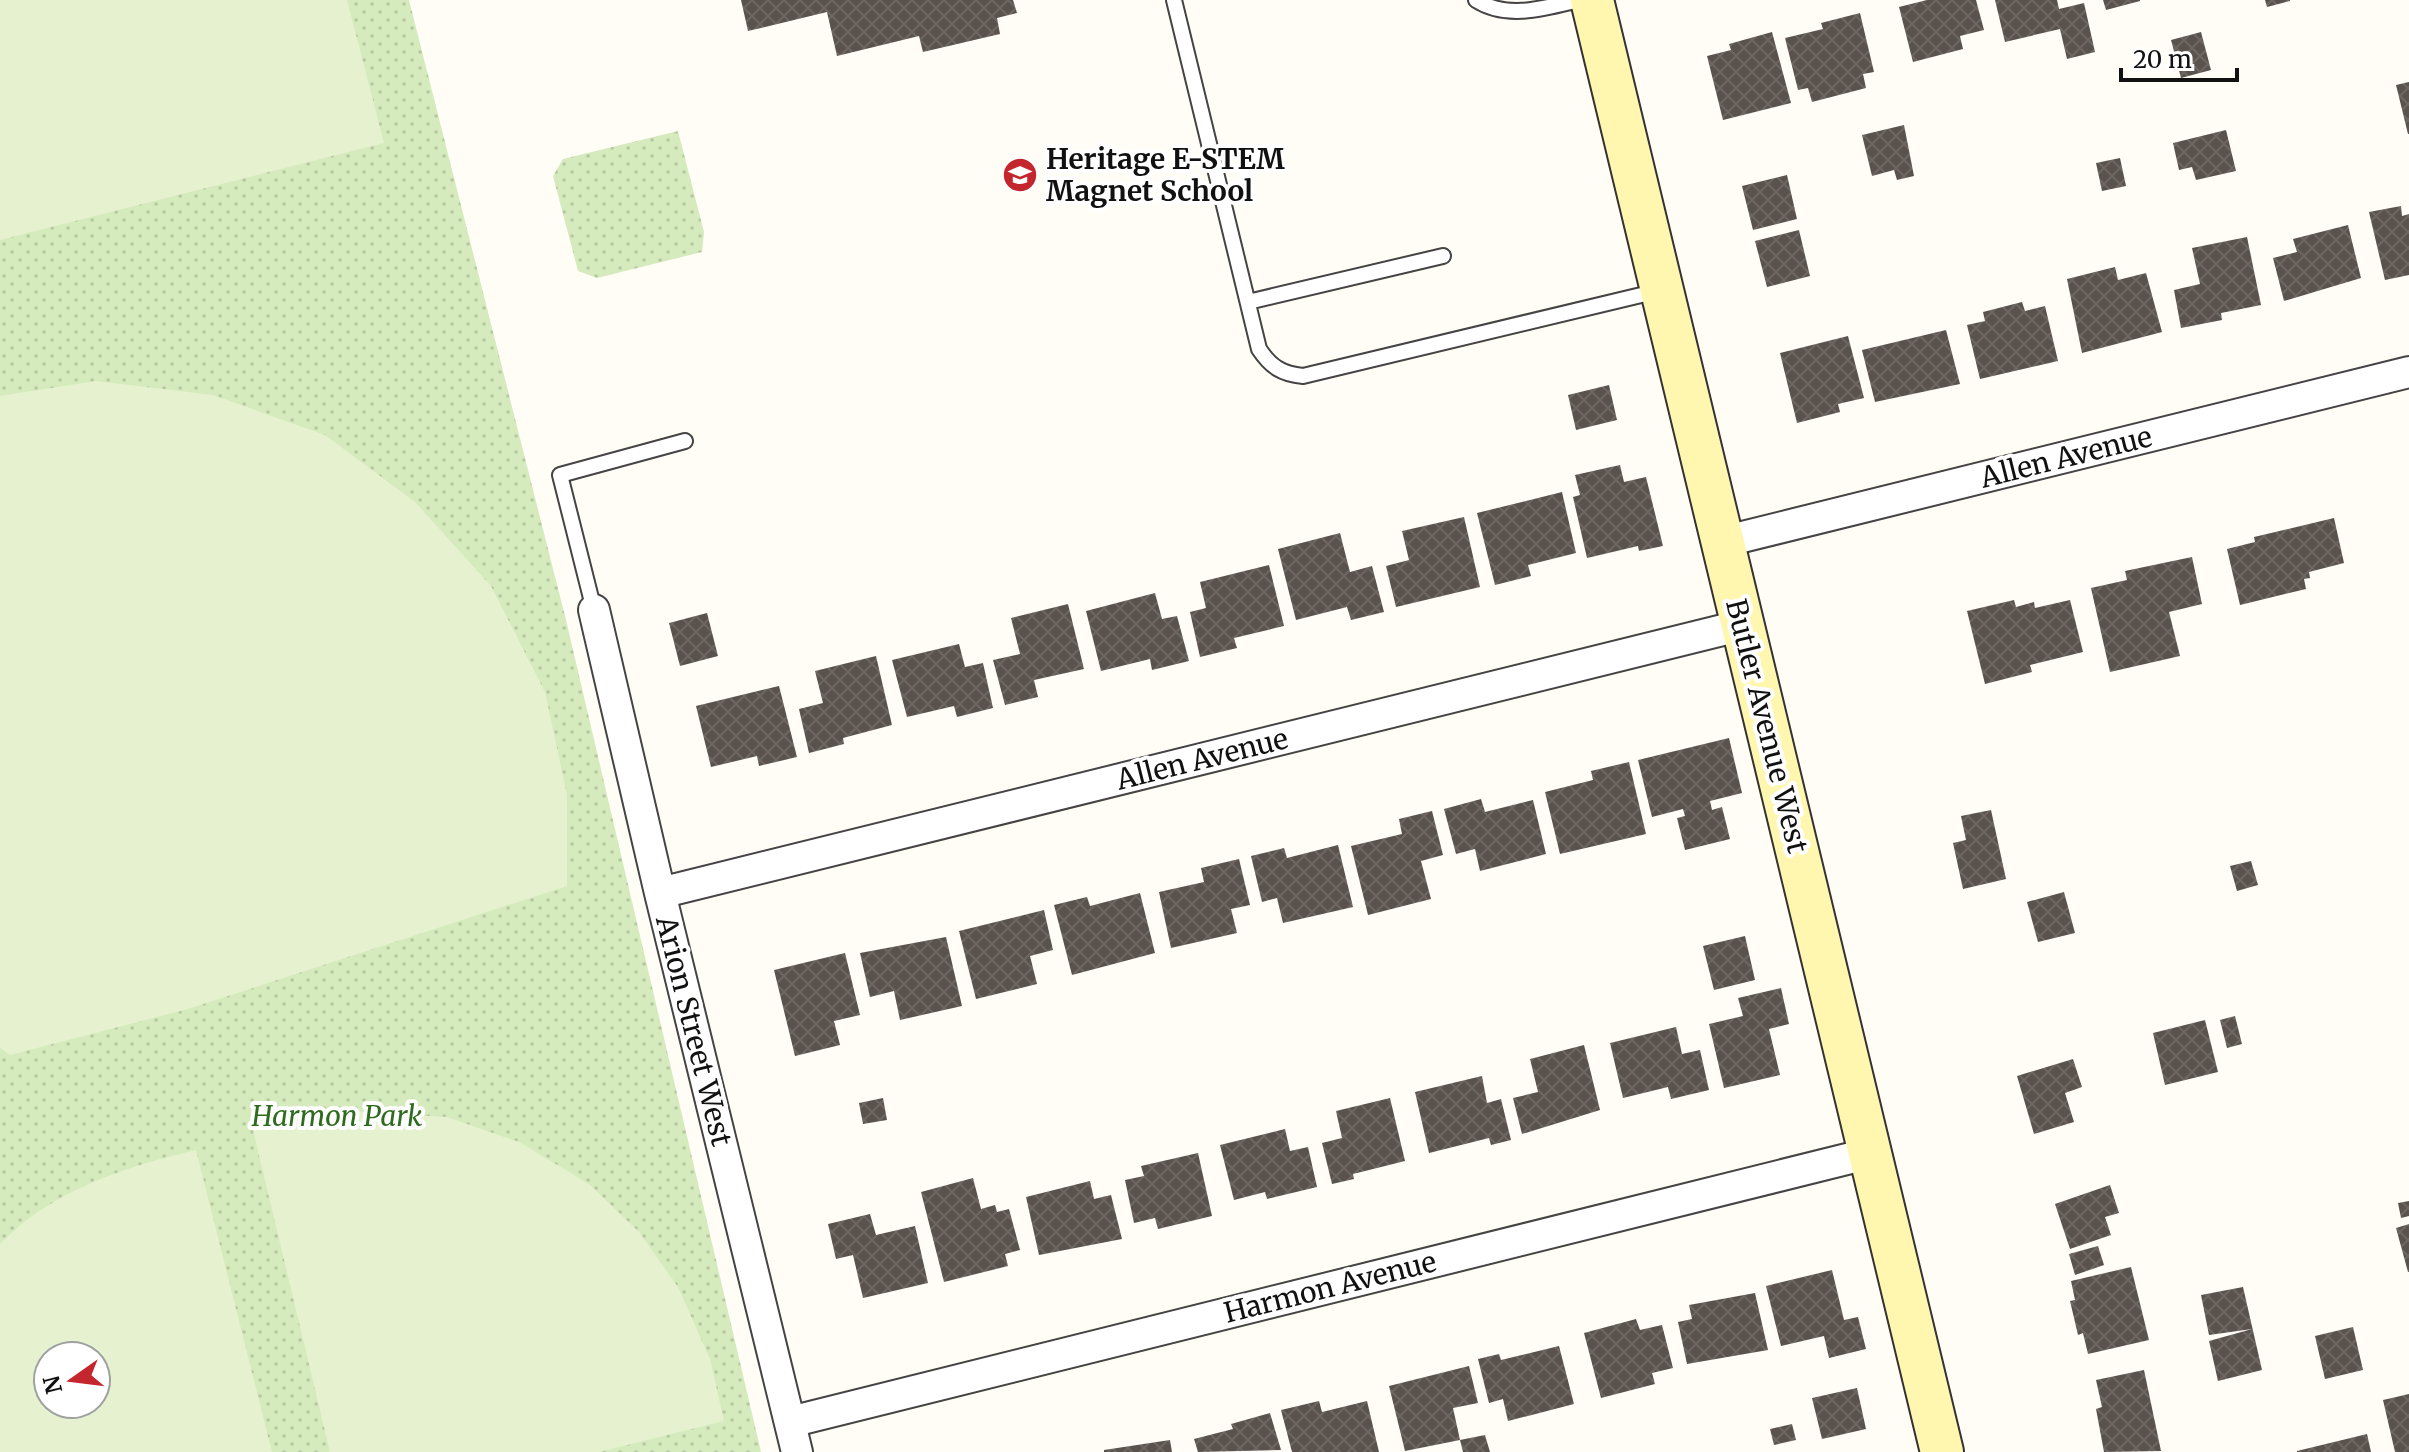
<svg xmlns="http://www.w3.org/2000/svg" width="2409" height="1452" font-family="Merriweather,serif">
  <defs>
    <pattern id="park-dots" width="8" height="8" patternUnits="userSpaceOnUse" patternTransform="scale(2)"><rect width="8" height="8" fill="#d5ebbd"/><path d="M2 2h.1M6 6h.1" fill="none" stroke="#b6c8a1" stroke-width="1.8" stroke-linecap="round"/></pattern>
    <pattern id="building-cross-hatch" width="8" height="8" patternUnits="userSpaceOnUse" patternTransform="scale(2)"><rect width="8" height="8" fill="#5a524d"/><path d="M0 0l8 8M0 8l8-8" fill="none" stroke="#6d6662"/></pattern>
  </defs>
  <rect width="100%" height="100%" fill="#fffdf5"/>
  <!-- park -->
  <path fill="url(#park-dots)" fill-rule="evenodd" d="M0 0H409L566 620 761 1452H0ZM48 1356H96V1404H48Z
    M678 131 704 232 702 252 597 278 578 271 553 176 563 159Z"/>
  <!-- pitch -->
  <path fill="#e6f2cf" fill-rule="evenodd" d="M0 0H347L384 143 0 240Z
    M96 381 213 395 325 435 415 502 491 586 545 692 567 795V886L188 1009 10 1055 0 1048V396Z
    M359 1112 447 1117 519 1142 589 1184 639 1232 678 1287 710 1359 724 1421 599 1452H330L253 1130Z
    M196 1150 272 1452H0V1244C52 1190 125 1167 196 1150ZM48 1356H96V1404H48Z"/>
  <!-- building -->
  <path fill="url(#building-cross-hatch)" d="M741 0H1013L1017 13 997 18 1000 34 923 52 919 36 837 56 827 12 748 31Z
    M1927 0H1976L1984 30 1960 36 1963 49 1913 62 1899 7Z
    M1995 0H2057L2059 9 2084 3 2095 52 2067 59 2060 29 2005 42Z
    M2103 0H2140V1L2106 10Z
    M2265 0H2290V1L2267 7Z
    M1860 13 1874 72 1863 74 1866 88 1812 102 1808 88 1798 90 1785 38 1823 29 1821 23Z
    M1772 32 1791 103 1723 120 1707 56 1731 50 1729 44Z
    M2201 32 2211 70 2181 78 2171 40Z
    M2409 82V134H2408L2396 85Z
    M1904 125 1914 176 1897 180 1894 170 1872 176 1862 135Z
    M2226 130 2236 171 2196 180 2192 167 2179 170 2173 143Z
    M2120 158 2126 186 2102 191 2096 163Z
    M1787 175 1797 219 1753 230 1742 186Z
    M2401 206 2402 216 2409 214V275L2385 280 2369 212Z
    M2348 225 2361 278 2284 301 2273 258 2297 252 2293 239Z
    M1799 230 1810 276 1767 287 1755 241Z
    M2247 237 2261 305 2221 313 2222 320 2181 328 2174 290 2200 284 2192 248Z
    M2115 267 2118 280 2146 273 2162 332 2082 353 2067 279Z
    M2022 302 2025 311 2045 306 2058 361 1980 379 1967 325 1985 321 1983 312Z
    M1946 330 1960 384 1875 402 1862 350Z
    M1848 336 1864 398 1838 404 1840 412 1797 423 1780 353Z
    M1609 385 1617 420 1576 430 1568 395Z
    M1620 465 1624 482 1646 477 1663 546 1639 551 1638 546 1587 558 1573 497 1580 495 1575 475Z
    M1562 492 1576 553 1528 565 1531 576 1495 585 1477 513Z
    M1464 517 1480 587 1396 607 1386 566 1409 560 1402 531Z
    M2334 518 2344 563 2309 572 2310 578 2304 579 2306 589 2240 605 2227 549 2255 542 2254 537Z
    M1340 533 1350 572 1372 566 1384 612 1351 620 1347 607 1296 620 1278 549Z
    M2192 557 2202 604 2169 612 2180 656 2110 672 2091 588 2127 580 2125 571Z
    M1269 565 1284 626 1234 638 1237 648 1200 657 1190 612 1206 608 1200 582Z
    M1155 593 1162 619 1177 616 1189 661 1152 670 1150 659 1101 671 1086 611Z
    M2014 600 2016 607 2034 602 2035 608 2070 600 2083 652 2030 665 2032 672 1985 684 1967 611Z
    M1068 604 1084 669 1034 680 1038 697 1005 705 993 660 1020 654 1011 618Z
    M707 613 718 656 680 666 669 623Z
    M959 644 965 667 983 663 993 708 957 717 954 706 907 717 892 660Z
    M876 656 892 725 843 738 844 744 809 753 799 709 823 703 815 671Z
    M779 686 797 757 759 766 757 756 711 767 696 706Z
    M1729 738 1742 793 1710 801 1712 810 1722 807 1730 839 1685 850 1677 818 1685 816 1683 809 1652 817 1638 760Z
    M1629 762 1646 834 1560 854 1545 792 1593 780 1591 771Z
    M1481 799 1485 812 1533 800 1546 854 1480 871 1475 849 1456 854 1444 809Z
    M1991 810 2006 879 1963 889 1953 843 1966 840 1961 816Z
    M1432 811 1443 855 1421 861 1431 899 1368 915 1351 846 1402 834 1399 819Z
    M1338 845 1353 907 1283 923 1277 898 1262 902 1251 856 1284 848 1287 858Z
    M1239 859 1250 905 1231 909 1237 933 1171 948 1159 892 1204 882 1201 868Z
    M2251 861 2258 885 2237 891 2230 866Z
    M2064 892 2075 933 2038 942 2027 902Z
    M1140 893 1155 953 1072 975 1054 905 1087 897 1090 906Z
    M1044 910 1053 950 1030 956 1037 984 976 999 959 931Z
    M1745 936 1755 980 1714 990 1703 946Z
    M946 937 962 1006 900 1020 894 991 870 997 860 953Z
    M845 953 860 1015 834 1021 840 1045 795 1056 774 970Z
    M1781 988 1789 1024 1769 1029 1780 1075 1724 1088 1709 1024 1743 1016 1738 998Z
    M2235 1016 2242 1044 2227 1048 2220 1020Z
    M2205 1020 2218 1072 2165 1085 2153 1033Z
    M1676 1027 1682 1054 1700 1050 1709 1090 1671 1099 1668 1087 1623 1098 1610 1043Z
    M1584 1045 1600 1110 1522 1134 1513 1098 1538 1092 1530 1059Z
    M2073 1059 2082 1087 2065 1093 2074 1122 2034 1134 2017 1076Z
    M1482 1076 1487 1103 1501 1099 1511 1140 1491 1145 1489 1138 1429 1153 1415 1092Z
    M883 1098 887 1120 863 1124 859 1103Z
    M1390 1098 1405 1161 1353 1174 1354 1179 1332 1184 1322 1143 1342 1138 1336 1111Z
    M1285 1129 1290 1151 1308 1147 1317 1187 1267 1199 1265 1192 1234 1200 1220 1145Z
    M1198 1153 1212 1216 1158 1229 1155 1218 1134 1223 1125 1180 1144 1176 1141 1166Z
    M973 1178 981 1209 995 1205 997 1212 1009 1209 1020 1250 1005 1254 1008 1266 944 1282 921 1192Z
    M1090 1181 1094 1199 1111 1195 1122 1239 1039 1255 1026 1197Z
    M2110 1185 2119 1213 2105 1217 2111 1235 2070 1249 2055 1204Z
    M2409 1201V1216L2401 1218 2398 1203Z
    M870 1214 876 1235 915 1226 928 1283 863 1298 853 1255 836 1259 828 1224Z
    M2409 1224V1272H2408L2396 1228Z
    M2098 1246 2104 1265 2075 1275 2069 1254Z
    M2131 1267 2149 1340 2088 1354 2083 1333 2078 1335 2070 1301 2075 1300 2071 1281Z
    M1832 1270 1844 1320 1858 1317 1866 1349 1829 1358 1824 1336 1781 1346 1766 1286Z
    M2243 1287 2262 1370 2218 1381 2209 1341 2252 1329 2209 1335 2201 1295Z
    M1755 1293 1768 1350 1687 1364 1678 1322 1692 1319 1689 1305Z
    M1636 1319 1640 1330 1662 1325 1673 1368 1652 1373 1655 1384 1601 1398 1584 1333Z
    M2353 1327 2363 1370 2325 1379 2315 1336Z
    M1559 1346 1574 1404 1508 1421 1503 1399 1489 1403 1478 1359 1499 1354 1501 1360Z
    M1469 1366 1478 1403 1453 1408 1460 1440 1405 1451 1389 1386Z
    M2144 1370 2161 1451 2104 1452 2096 1409 2102 1407 2096 1380Z
    M1857 1388 1866 1429 1822 1439 1812 1398Z
    M2409 1394V1452H2395L2383 1400Z
    M1319 1401 1322 1412 1367 1401 1379 1452H1292L1281 1410Z
    M1270 1413 1281 1450 1198 1452 1194 1439 1233 1429 1231 1424Z
    M1792 1424 1796 1440 1774 1445 1770 1429Z
    M2367 1434 2371 1452H2297V1451Z
    M1485 1435 1490 1452H1463L1460 1440Z
    M1170 1440 1172 1452H1104V1450Z"/>
  <g fill="none" stroke-linecap="round" stroke-linejoin="round">
    <!-- lane casing -->
    <g stroke="#444" stroke-width="18">
      <path id="lane" d="M1174 0 1259 349C1271 367 1282 374 1303 376L1658 291
        M1476 0C1507 20 1545 8 1579 0
        M1248 302 1443 256
        M594 610 560 475 685 441"/>
    </g>
    <!-- street casing -->
    <g stroke="#444" stroke-width="34">
      <path id="street" d="M1722 542 2409 372
        M594 610 660 893 797 1452
        M660 893 1743 625
        M790 1422 1871 1153"/>
    </g>
    <!-- secondary casing -->
    <g stroke="#333" stroke-width="46">
      <path id="secondary" d="M1592 0 1942 1452"/>
    </g>
    <!-- lane -->
    <use href="#lane" stroke="#fff" stroke-width="14"/>
    <!-- street -->
    <use href="#street" stroke="#fff" stroke-width="30"/>
    <!-- secondary -->
    <use href="#secondary" stroke="#fff6b0" stroke-width="42"/>
  </g>
  <!-- icons -->
  <defs>
    <g id="school-disc" transform="scale(1.8)"><circle r="9.5" fill="#c4262e" stroke="#fff"/><path d="M0-5L7-2L0 1L-7-2ZM-4 1L0 2.5L4 1V4Q0 6-4 4Z" fill="#fff"/></g>
  </defs>
  <g fill-rule="evenodd">
    <use href="#school-disc" x="1020" y="175"/>
  </g>
  <g text-anchor="middle" stroke-width="8" stroke-linejoin="round" paint-order="stroke">
    <!-- poi labels -->
    <g font-size="28" font-weight="bold" fill="#111" stroke="#fff" text-anchor="start">
      <text x="1046" y="169">Heritage E-STEM<tspan x="1046" dy="32">Magnet School</tspan></text>
    </g>
    <!-- street labels -->
    <g font-size="28" fill="#111" stroke="#fff">
      <text transform="translate(2066 457) rotate(-14)" y="10">Allen Avenue</text>
      <text transform="translate(1767 726) rotate(76)" y="10">Butler Avenue West</text>
      <text transform="translate(1202 759) rotate(-14)" y="10">Allen Avenue</text>
      <text transform="translate(694 1031) rotate(76)" y="10">Arion Street West</text>
      <text transform="translate(1330 1287) rotate(-14)" y="10">Harmon Avenue</text>
    </g>
    <!-- park labels -->
    <g font-size="28" font-style="italic" fill="#2f6b1f" stroke="#fff">
      <text x="337" y="1126">Harmon Park</text>
    </g>
  </g>
  <!-- north arrow -->
  <g transform="translate(72 1380) rotate(256)"><circle r="38" fill="#ffffff" stroke="#a0a0a0" stroke-width="2"/>
  <path d="M0-6L14 30L0 20L-14 30Z" fill="#c4262e"/>
  <text y="-12" font-size="22" font-weight="bold" text-anchor="middle" fill="#111111">N</text>
  </g>
  <!-- scale -->
  <path d="M2121 68v12h116v-12" fill="none" stroke="#111111" stroke-width="4"/>
  <text x="2133" y="68" font-size="24" fill="#111111" stroke="#ffffff" stroke-width="6" paint-order="stroke">20 m</text>
</svg>
